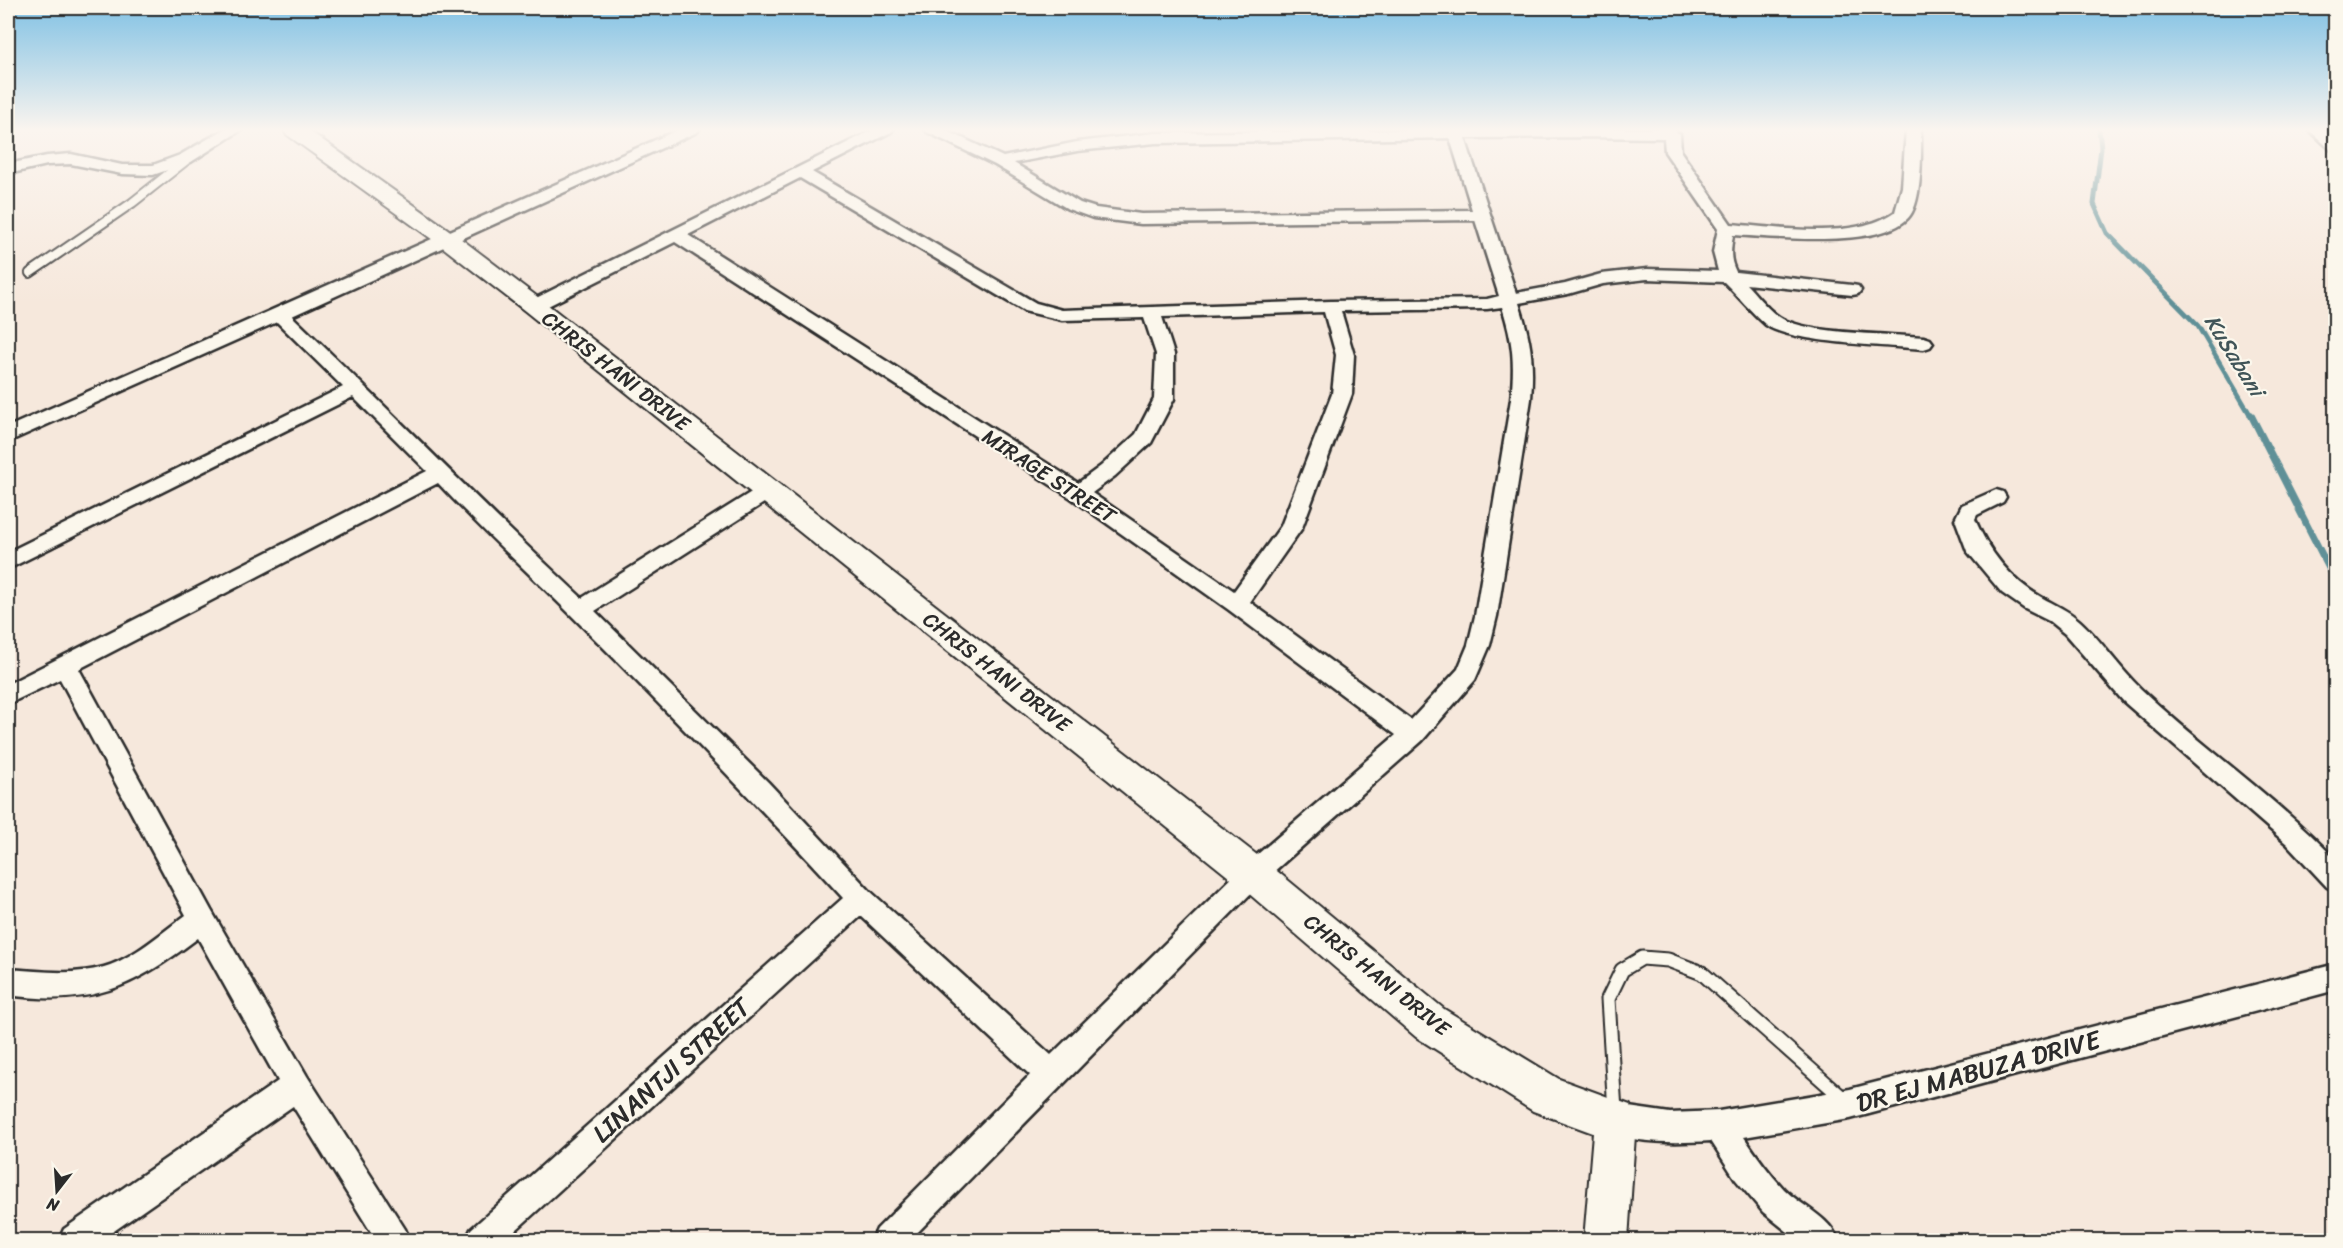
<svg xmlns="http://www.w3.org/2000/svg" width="2343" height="1248" font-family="Sriracha,sans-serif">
  <rect width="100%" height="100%" fill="#f6e8dc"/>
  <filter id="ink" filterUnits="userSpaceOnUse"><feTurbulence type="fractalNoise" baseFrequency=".0167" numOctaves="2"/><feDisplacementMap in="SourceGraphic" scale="12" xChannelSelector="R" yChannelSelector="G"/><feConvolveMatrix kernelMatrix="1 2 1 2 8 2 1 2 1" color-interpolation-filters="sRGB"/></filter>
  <g filter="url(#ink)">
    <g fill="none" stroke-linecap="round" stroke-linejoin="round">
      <!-- stream-far1 -->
      <path stroke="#609097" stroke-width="5" d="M2099 129 2101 148 2094 204 2107 233 2198 326 2251 416"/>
      <!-- stream -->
      <path stroke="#609097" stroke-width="7" d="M2251 415 2336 582"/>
      <!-- lane-far1 casing -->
      <g stroke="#2b2b2b" stroke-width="12">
        <path id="lane-far1" d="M30 273 132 203 189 158"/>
      </g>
      <!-- lane casing -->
      <g stroke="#2b2b2b" stroke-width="17">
        <path id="lane" d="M1615 1111 1608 999 1622 970 1642 958 1668 960 1702 973 1845 1100"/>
      </g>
      <!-- street casing -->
      <g stroke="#2b2b2b" stroke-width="5">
        <path id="street" d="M225 129H243L191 162 153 175 122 174 71 164 47 165 8 174V164L47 156 71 154 122 165H153L180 155Z
          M680 129H700L697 132 292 316C389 409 483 506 582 598L761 486 768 484 775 486 778 491 775 496 595 611 768 782 870 891 1051 1055 1244 866 1396 735 1229 610 1071 498 675 242 540 310H528L525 306 528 302 875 129H894L891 132 812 172 1036 303 1062 310 1331 301 1487 299 1499 296 1475 220 1141 224 1093 218 1068 209 995 165 927 132 925 129H943L1003 157 1077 142 1155 133 1503 129H1672L1680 134 1681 152 1731 224C1779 228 1855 240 1895 212L1902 187 1906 129H1921C1921 149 1923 203 1908 218 1879 249 1773 237 1733 235 1731 249 1729 259 1736 272L1852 285 1858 286 1861 290 1858 294 1852 295 1746 284C1758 296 1771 315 1787 321 1818 334 1888 334 1924 337L1930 339 1933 343 1930 347 1924 349C1890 346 1790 343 1766 325 1751 312 1738 296 1724 282L1647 279 1603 284 1568 294 1519 303C1531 341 1534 360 1531 399L1497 616 1490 645 1475 680 1422 741 1262 882 910 1240H872L877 1229 1030 1075 861 916 505 1240H466L471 1229 843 898C756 803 666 710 574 618 529 573 482 530 438 483L79 669 211 910 307 1076 405 1229 410 1240H376L293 1106 101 1240H59L64 1229 278 1081 198 938C132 988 92 1007 8 995V969C40 971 72 976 104 967 134 958 161 933 186 915L60 679 8 704V684L427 471 353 397 8 569V552L343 387 277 322 8 442V427ZM1584 137 1664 138 1665 152 1718 229 1713 252 1718 271 1647 269 1601 274 1565 284 1516 293 1465 138ZM1450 138 1472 210 1141 214 1096 208 1080 203 1014 163 1077 151 1155 143ZM800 178 1024 311 1062 320 1144 318 1156 354 1154 399 1136 434 1101 466 1078 483 688 235ZM1502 307C1513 341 1515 363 1511 399L1475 616 1468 645 1458 669 1411 720 1250 602 1302 528 1352 394 1354 355 1341 311 1487 309ZM1324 312 1336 355 1332 394 1281 526 1234 591 1092 493 1115 476 1151 443 1174 399V354L1162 317Z
          M2308 129H2324L2336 139V152L2331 150Z
          M1996 490 2003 492 2006 497 2003 502 1977 515 1975 519C1988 551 2011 580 2041 597 2055 605 2068 610 2080 621 2102 641 2119 668 2141 689 2204 749 2276 797 2336 860V891L2327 887 2287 844 2124 702 2065 634 2049 621 2025 609 2002 593 1967 551 1955 519 1962 505Z
          M2336 964V990L1850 1119 1744 1137C1756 1155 1769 1173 1784 1189 1801 1206 1830 1217 1838 1240H1798L1763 1212 1736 1180 1711 1141C1676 1143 1637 1144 1604 1131L1600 1120 1604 1109 1615 1105 1670 1113 1719 1111 1850 1089Z"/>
      </g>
      <!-- secondary casing -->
      <g stroke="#2b2b2b" stroke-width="4">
        <path id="secondary" d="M284 129H307L456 235 543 301 1266 862 1444 1009 1559 1079 1630 1105 1636 1120 1628 1240H1584L1593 1133 1533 1111 1416 1037 1240 886 525 311 440 245 286 134Z"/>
      </g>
      <!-- lane-far1 -->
      <use href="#lane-far1" stroke="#fbf7ec" stroke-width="8"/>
      <!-- lane -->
      <use href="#lane" stroke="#fbf7ec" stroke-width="13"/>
      <!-- street -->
      <use href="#street" fill="#fbf7ec" fill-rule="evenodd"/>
      <!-- secondary -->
      <use href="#secondary" fill="#fbf7ec" fill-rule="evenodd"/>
    </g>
  </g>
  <!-- sky -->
  <linearGradient id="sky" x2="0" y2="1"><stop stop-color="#80c1e4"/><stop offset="0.43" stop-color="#fbf5ef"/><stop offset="1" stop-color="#fbf5ef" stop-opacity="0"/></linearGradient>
  <rect width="2343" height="303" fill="url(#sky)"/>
  <g text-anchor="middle" stroke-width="4.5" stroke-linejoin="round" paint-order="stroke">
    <!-- street labels -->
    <g font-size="21" fill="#2b2b2b" stroke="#fbf7ec">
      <text transform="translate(616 371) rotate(38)" y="7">CHRIS HANI DRIVE</text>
      <text transform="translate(1049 476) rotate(33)" y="7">MIRAGE STREET</text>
      <text transform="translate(997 672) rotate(38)" y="7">CHRIS HANI DRIVE</text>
      <text transform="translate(1377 975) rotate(39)" y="7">CHRIS HANI DRIVE</text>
    </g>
    <!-- water labels -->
    <g font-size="22" font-style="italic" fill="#415558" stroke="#fbf7ec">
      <text transform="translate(2235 355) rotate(58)" y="8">KuSabani</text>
    </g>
    <!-- near-street labels -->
    <g font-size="26" fill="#2b2b2b" stroke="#fbf7ec">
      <text transform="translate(671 1070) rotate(-42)" y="9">LINANTJI STREET</text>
      <text transform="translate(1978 1071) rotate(-15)" y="9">DR EJ MABUZA DRIVE</text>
    </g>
  </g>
  <!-- margin -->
  <rect width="2343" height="1248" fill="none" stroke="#fbf7ec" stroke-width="30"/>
  <rect x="15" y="15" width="2313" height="1218" fill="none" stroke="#2b2b2b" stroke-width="2" filter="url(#ink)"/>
  <!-- north arrow -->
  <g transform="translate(57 1191) rotate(197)" stroke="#fbf7ec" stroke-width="4.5" paint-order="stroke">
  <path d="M0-4.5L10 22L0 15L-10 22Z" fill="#2b2b2b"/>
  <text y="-9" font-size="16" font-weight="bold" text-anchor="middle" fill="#2b2b2b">N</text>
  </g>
</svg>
